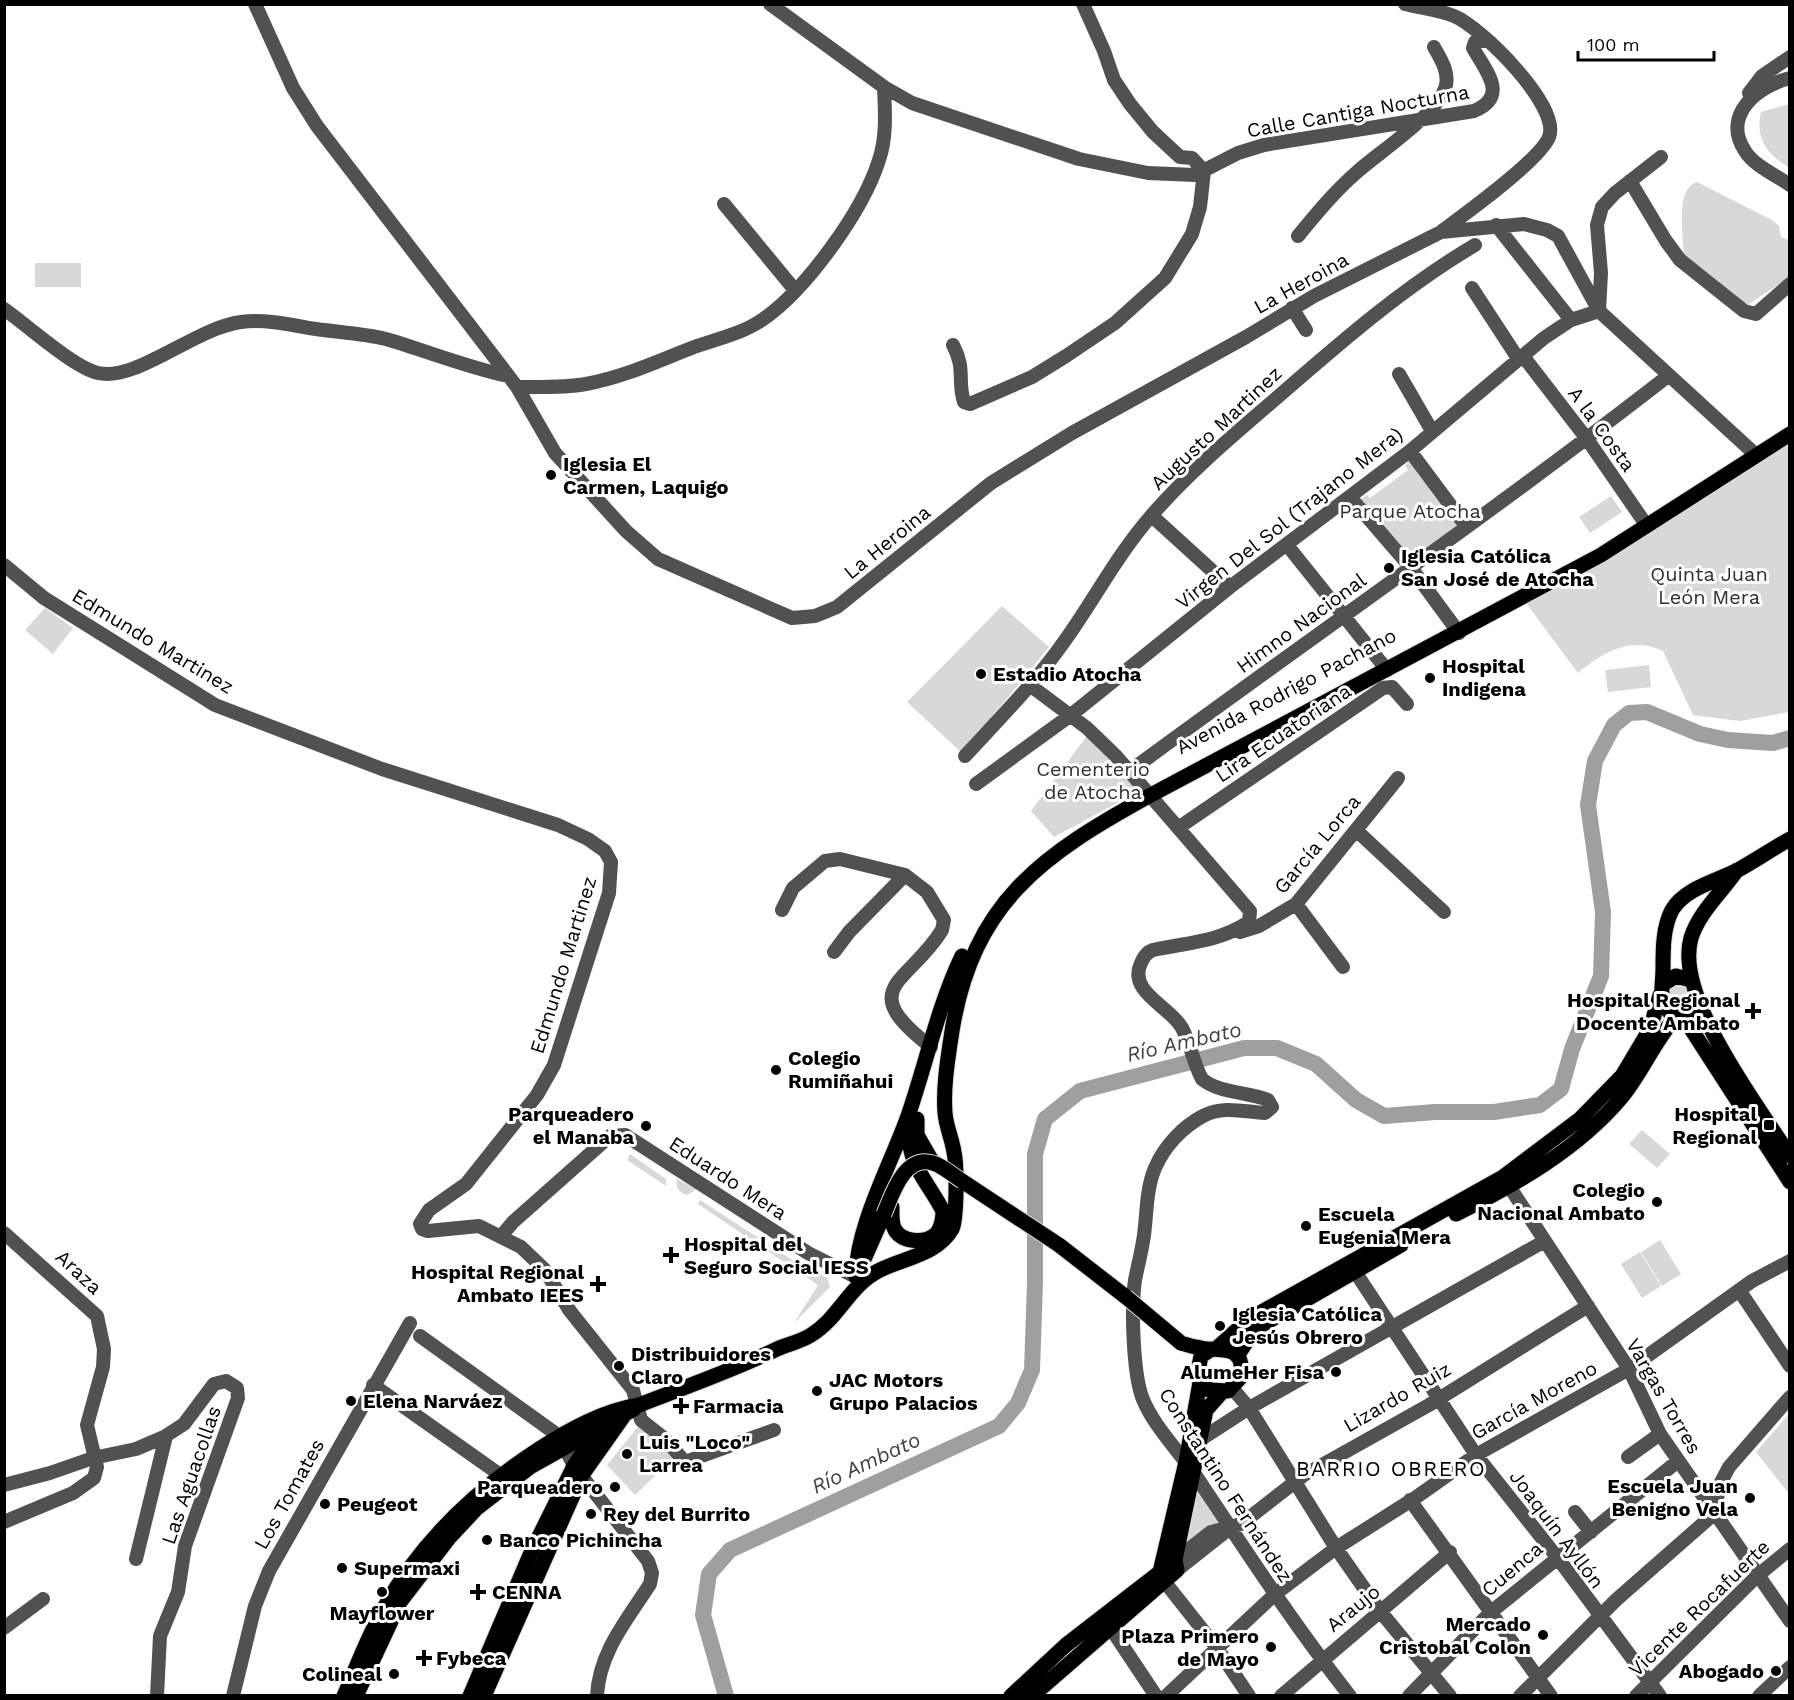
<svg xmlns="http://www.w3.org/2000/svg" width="1794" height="1700" font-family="'Work Sans',sans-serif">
  <rect width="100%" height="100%" fill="#fff"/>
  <!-- green -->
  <path fill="#d8d8d8" d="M1789 104H1790L1789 167C1767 155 1755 138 1761 112Z
    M1697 182 1772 220 1779 226 1781 237 1789 240V278L1746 306 1684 260C1684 239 1674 189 1697 182Z
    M35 263H81V287H35Z
    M1789 438V712L1740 721 1693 715 1663 651C1630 636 1604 652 1578 673L1526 603Z
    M1410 460 1459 524 1409 561 1361 499 1367 495 1370 498 1408 470 1405 465Z
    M1611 496 1622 512 1590 533 1579 517Z
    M1002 606 1049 647 962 753 907 702Z
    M45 608 73 628 53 654 25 630Z
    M1649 665 1651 687 1608 692 1605 670Z
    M1089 733 1143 789 1054 837 1031 811Z
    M1685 981 1694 1003 1677 1013 1663 992 1666 987Z
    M1642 1130 1670 1154 1657 1168 1629 1144Z
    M630 1154 666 1179V1186L627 1160Z
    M677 1179 696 1189 688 1195C679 1193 675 1187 677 1179Z
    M700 1200 800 1265 827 1277 830 1287 794 1323 818 1285 698 1204Z
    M1660 1240 1681 1274 1662 1286 1641 1252Z
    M1640 1252 1661 1286 1642 1298 1621 1264Z
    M1789 1414V1494L1756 1452Z
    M641 1423 674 1457 635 1495 607 1465Z
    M1197 1489 1224 1525 1183 1552Z"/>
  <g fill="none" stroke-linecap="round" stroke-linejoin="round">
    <!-- river -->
    <path stroke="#9f9f9f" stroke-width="16" d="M726 1696 703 1615 709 1574 730 1550 999 1426 1018 1403 1032 1370 1035 1283V1154L1045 1119 1080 1091 1244 1048H1277L1316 1064 1356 1100 1384 1116 1435 1112H1494L1540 1105 1561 1089 1572 1049 1601 976 1603 912 1588 805 1595 761 1614 725 1629 713 1647 712 1700 734 1728 740 1773 743 1790 738"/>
    <!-- major casing -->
    <g stroke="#dbdbdb" stroke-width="17">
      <path id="major" d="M1737 870C1722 892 1699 912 1691 938 1674 997 1758 1106 1790 1156
        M1663 984 1676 976 1691 980
        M1699 1004 1691 1013 1675 1018C1656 1000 1663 992 1663 968 1663 949 1663 927 1672 910 1685 888 1717 881 1738 870 1756 860 1772 849 1790 839
        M1684 1018 1790 1182
        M917 1119V1135L933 1163
        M962 1181 1059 1245 1126 1297
        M892 1207C892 1214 891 1223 895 1230 903 1243 927 1244 937 1233 942 1226 943 1219 943 1211 925 1177 909 1168 908 1126
        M1456 1214C1516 1184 1577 1150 1621 1098 1642 1073 1653 1043 1675 1018
        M861 1266 884 1214
        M856 1277C856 1227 891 1164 908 1116 926 1064 938 1006 962 956
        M1181 1343C1187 1345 1194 1347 1201 1348 1221 1352 1245 1343 1241 1377L1228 1391 1209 1390 1197 1376 1201 1356 1212 1349
        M1218 1347 1249 1319 1503 1177 1580 1119 1622 1076 1650 1029 1660 995
        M1237 1356 1255 1329 1401 1245
        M1160 1572 1186 1462 1200 1382
        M344 1696C357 1666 368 1636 384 1608 421 1542 476 1490 539 1449 570 1429 603 1411 639 1405 685 1387 732 1371 777 1349 788 1344 800 1342 811 1335 839 1318 849 1286 878 1271 903 1258 937 1255 952 1229 957 1219 957 1165 954 1152 952 1139 946 1126 945 1113 943 1086 948 1058 952 1031 973 902 1042 855 1149 796L1601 555 1790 434
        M356 1696 400 1602 449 1538 477 1508 530 1467 634 1409
        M470 1696 530 1555 574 1466 598 1430
        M484 1696 582 1475 623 1417
        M1011 1696 1066 1645 1159 1573
        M1032 1696 1177 1570 1175 1560 1206 1410 1222 1392"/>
    </g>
    <!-- minor -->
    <path stroke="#515151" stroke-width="14" d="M255 4 293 88 317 126 517 387 555 453 626 531 658 559 792 618 815 616 837 607 991 483 1072 433 1246 337 1314 296 1441 232 1524 224 1547 230 1558 236 1599 311 1756 455
      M770 4 884 87 912 103 1079 159 1148 173 1195 175 1238 153 1264 145 1474 111C1510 96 1485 70 1473 48L1475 42 1485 40
      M1405 4C1421 8 1439 10 1454 16 1481 27 1561 106 1549 137 1540 160 1465 214 1442 231
      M1790 78C1758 86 1721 115 1745 151 1754 166 1776 175 1790 185
      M1749 93 1762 76 1790 57
      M1630 181 1666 241 1680 260 1744 311 1756 314 1790 284
      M724 204 794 289
      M1496 225 1571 320
      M1298 236C1317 213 1335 191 1357 172 1379 152 1440 113 1446 85 1449 71 1440 58 1434 47
      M1472 288 1519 360
      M1292 308 1306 330
      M4 309C27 325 73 367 98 373 136 382 195 328 241 322 263 319 288 324 309 328 334 332 362 333 386 339 427 351 466 367 508 376
      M953 345C966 369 957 381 964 402L970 404 1032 377 1066 356 1115 323 1165 278 1192 234 1200 207 1204 171 1192 158 1180 157 1153 132 1130 104 1114 80 1104 51 1083 4
      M1523 356 1587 439 1647 526
      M1399 374 1432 431
      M517 387C540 387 563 388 586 384 624 377 658 361 694 347 717 339 741 334 762 320 806 290 863 211 879 160 887 137 885 110 884 87
      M1410 451 1466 526
      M1350 497 1412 569 1459 633
      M1152 516 1230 587
      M1287 545 1387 670
      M4 565 44 598 215 705 382 769 558 825 588 839 605 851 611 862 609 893 554 1065 537 1095 466 1184 429 1210 420 1224 422 1229 428 1231 479 1226 521 1247 544 1269 570 1311 633 1390 641 1420 665 1439 685 1462 774 1430
      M1031 686 1087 728 1116 756 1250 911 1249 922C1216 943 1189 942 1153 950 1147 952 1143 958 1141 963 1127 992 1171 1007 1182 1028 1191 1044 1193 1063 1202 1079 1218 1093 1248 1092 1268 1100L1272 1107 1265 1113C1245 1112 1223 1105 1203 1116 1182 1127 1164 1147 1155 1168 1146 1189 1147 1213 1144 1235 1142 1250 1138 1265 1135 1280 1131 1308 1133 1371 1142 1397 1153 1426 1179 1451 1196 1476 1246 1551 1294 1625 1350 1696
      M965 756C1000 718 1036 682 1066 639 1095 598 1118 554 1151 516 1190 471 1236 433 1280 395 1342 341 1404 287 1475 245
      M1130 771C1309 639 1492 513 1668 376
      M976 784 1071 715 1230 587 1410 451 1544 338 1571 320 1599 311 1601 273 1597 225 1602 207 1615 193 1661 157
      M1178 828 1383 688 1392 687 1407 704
      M1357 831 1444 912
      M1296 904 1343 967
      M782 910 793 888 825 861 840 859 905 875 927 892 944 920 942 930C909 984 853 987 931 1047
      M1240 932 1259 926 1296 904 1398 778
      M834 952 849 932 905 875
      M1503 1177 1629 1369 1660 1434 1790 1621
      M4 1233 97 1316 104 1349 103 1367 87 1425 97 1467 94 1478 73 1493 4 1522
      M502 1235 513 1222 610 1136 625 1135 808 1253 856 1277
      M1350 1264 1476 1455 1557 1557 1660 1696
      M1739 1290 1790 1366
      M420 1336 559 1436 574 1466 648 1561 652 1573 650 1584C627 1620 599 1652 597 1696
      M373 1385 509 1481
      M1232 1388 1249 1408 1336 1548 1380 1611 1450 1696
      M1198 1441 1249 1408 1543 1242
      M1628 1457 1660 1434
      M4 1485 50 1473 93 1458 136 1449 164 1437 184 1424 214 1384 226 1381 237 1388 238 1398 185 1546 178 1592 160 1636 157 1696
      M1410 1500 1551 1696
      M1575 1512 1591 1532
      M136 1559 166 1436
      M1175 1560 1211 1532 1241 1524 1304 1475 1429 1405 1588 1306
      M1177 1570 1230 1528
      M1164 1581 1217 1648 1249 1696
      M1110 1627 1156 1696
      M4 1628 43 1599
      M233 1696 255 1606 269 1571 410 1323
      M1166 1696 1274 1595 1336 1548 1415 1498 1476 1455 1629 1369 1752 1281 1790 1261
      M1281 1696 1450 1552
      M1409 1696 1491 1612 1678 1461
      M1520 1696 1616 1600 1715 1513 1719 1486 1729 1467 1790 1397
      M1636 1696 1757 1576 1790 1549
      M1759 1696 1790 1667"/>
    <!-- major -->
    <use href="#major" stroke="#000" stroke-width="15"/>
    <!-- major-bridge casing -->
    <g stroke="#dbdbdb" stroke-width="17" stroke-linecap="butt">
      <path id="major-bridge" d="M884 1214C892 1195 904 1154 933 1163 943 1166 954 1176 962 1181
        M1126 1297 1181 1343"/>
    </g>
    <!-- major-bridge -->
    <use href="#major-bridge" stroke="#000" stroke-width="15"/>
  </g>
  <!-- markers -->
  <g fill="#000" stroke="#fff" stroke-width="2">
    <circle cx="551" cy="475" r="6"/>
    <circle cx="1389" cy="568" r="6"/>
    <circle cx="981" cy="674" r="6"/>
    <circle cx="1430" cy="678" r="6"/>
    <path d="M1750 1002h6v6h6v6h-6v6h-6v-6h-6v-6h6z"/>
    <circle cx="776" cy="1070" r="6"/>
    <rect x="1763" y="1119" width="12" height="12" rx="3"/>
    <circle cx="646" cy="1126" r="6"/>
    <circle cx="1657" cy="1202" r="6"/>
    <circle cx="1306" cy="1226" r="6"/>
    <path d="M668 1246h6v6h6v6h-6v6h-6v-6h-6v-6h6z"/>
    <path d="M595 1275h6v6h6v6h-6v6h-6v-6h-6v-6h6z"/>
    <circle cx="1220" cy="1326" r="6"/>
    <circle cx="619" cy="1366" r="6"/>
    <circle cx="1336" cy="1372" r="6"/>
    <circle cx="817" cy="1391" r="6"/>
    <circle cx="351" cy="1401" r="6"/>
    <path d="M678 1397h6v6h6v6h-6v6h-6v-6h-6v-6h6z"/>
    <circle cx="627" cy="1454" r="6"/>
    <circle cx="615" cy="1487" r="6"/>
    <circle cx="1750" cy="1498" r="6"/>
    <circle cx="325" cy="1504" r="6"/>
    <circle cx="591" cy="1514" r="6"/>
    <circle cx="487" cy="1540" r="6"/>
    <circle cx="342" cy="1568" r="6"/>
    <circle cx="382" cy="1592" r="6"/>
    <path d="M475 1583h6v6h6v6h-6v6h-6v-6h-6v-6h6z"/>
    <circle cx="1543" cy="1635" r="6"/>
    <circle cx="1271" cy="1647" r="6"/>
    <path d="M421 1649h6v6h6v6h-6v6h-6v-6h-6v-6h6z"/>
    <circle cx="1776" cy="1671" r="6"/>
    <circle cx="394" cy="1674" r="6"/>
  </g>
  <g text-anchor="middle" stroke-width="6" stroke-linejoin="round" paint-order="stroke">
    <!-- street labels -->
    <g font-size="20" fill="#000" stroke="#fff">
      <text transform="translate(1358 111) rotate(-10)" y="7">Calle Cantiga Nocturna</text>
      <text transform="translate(1301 283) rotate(-29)" y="7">La Heroina</text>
      <text transform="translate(1216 428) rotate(-43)" y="7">Augusto Martinez</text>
      <text transform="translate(1602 429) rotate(54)" y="7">A la Costa</text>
      <text transform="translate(1289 518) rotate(-38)" y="7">Virgen Del Sol (Trajano Mera)</text>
      <text transform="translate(887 542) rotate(-39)" y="7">La Heroina</text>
      <text transform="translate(1301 623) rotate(-36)" y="7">Himno Nacional</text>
      <text transform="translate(153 641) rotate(31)" y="7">Edmundo Martinez</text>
      <text transform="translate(1286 691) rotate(-28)" y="7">Avenida Rodrigo Pachano</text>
      <text transform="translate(1283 733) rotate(-34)" y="7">Lira Ecuatoriana</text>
      <text transform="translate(1317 844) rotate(-50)" y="7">García Lorca</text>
      <text transform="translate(563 965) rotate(-73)" y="7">Edmundo Martinez</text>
      <text transform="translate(728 1178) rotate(33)" y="7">Eduardo Mera</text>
      <text transform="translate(79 1272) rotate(43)" y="7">Araza</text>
      <text transform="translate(1664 1396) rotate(60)" y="7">Vargas Torres</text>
      <text transform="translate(1397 1397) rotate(-30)" y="7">Lizardo Ruiz</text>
      <text transform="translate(1534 1400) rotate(-29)" y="7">García Moreno</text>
      <text transform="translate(191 1475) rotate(-71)" y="7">Las Aguacollas</text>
      <text transform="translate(1226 1485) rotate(57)" y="7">Constantino Fernández</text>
      <text transform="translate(289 1494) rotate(-61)" y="7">Los Tomates</text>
      <text transform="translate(1557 1529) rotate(53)" y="7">Joaquín Ayllón</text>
      <text transform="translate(1512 1569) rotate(-40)" y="7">Cuenca</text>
      <text transform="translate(1353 1608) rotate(-39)" y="7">Araujo</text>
      <text transform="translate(1699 1608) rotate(-44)" y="7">Vicente Rocafuerte</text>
    </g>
    <!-- poi labels -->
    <g font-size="20" font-weight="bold" fill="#000" stroke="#fff" text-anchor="start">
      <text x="563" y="471">Iglesia El<tspan x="563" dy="23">Carmen, Laquigo</tspan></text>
      <text x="1401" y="563">Iglesia Católica<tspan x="1401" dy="23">San José de Atocha</tspan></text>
      <text x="1442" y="673">Hospital<tspan x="1442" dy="23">Indigena</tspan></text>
      <text x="993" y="681">Estadio Atocha</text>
      <text x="1740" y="1007" text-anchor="end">Hospital Regional<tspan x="1740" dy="23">Docente Ambato</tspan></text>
      <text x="788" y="1065">Colegio<tspan x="788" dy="23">Rumiñahui</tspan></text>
      <text x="634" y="1121" text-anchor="end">Parqueadero<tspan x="634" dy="23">el Manaba</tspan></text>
      <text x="1757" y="1121" text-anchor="end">Hospital<tspan x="1757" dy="23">Regional</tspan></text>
      <text x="1645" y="1197" text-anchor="end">Colegio<tspan x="1645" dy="23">Nacional Ambato</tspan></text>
      <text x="1318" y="1221">Escuela<tspan x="1318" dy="23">Eugenia Mera</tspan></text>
      <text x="684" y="1251">Hospital del<tspan x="684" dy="23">Seguro Social IESS</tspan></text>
      <text x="584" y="1279" text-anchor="end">Hospital Regional<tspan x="584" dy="23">Ambato IEES</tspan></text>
      <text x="1232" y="1321">Iglesia Católica<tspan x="1232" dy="23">Jesús Obrero</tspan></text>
      <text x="631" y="1361">Distribuidores<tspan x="631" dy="23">Claro</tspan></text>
      <text x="1324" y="1379" text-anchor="end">AlumeHer Fisa</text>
      <text x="829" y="1387">JAC Motors<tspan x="829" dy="23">Grupo Palacios</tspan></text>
      <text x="363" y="1408">Elena Narváez</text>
      <text x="693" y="1413">Farmacia</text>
      <text x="639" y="1449">Luis "Loco"<tspan x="639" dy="23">Larrea</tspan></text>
      <text x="1738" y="1493" text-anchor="end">Escuela Juan<tspan x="1738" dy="23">Benigno Vela</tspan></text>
      <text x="603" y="1494" text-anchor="end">Parqueadero</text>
      <text x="337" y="1511">Peugeot</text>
      <text x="603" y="1521">Rey del Burrito</text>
      <text x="499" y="1547">Banco Pichincha</text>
      <text x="354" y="1575">Supermaxi</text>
      <text x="492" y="1599">CENNA</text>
      <text x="382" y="1620" text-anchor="middle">Mayflower</text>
      <text x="1531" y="1631" text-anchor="end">Mercado<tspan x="1531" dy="23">Cristobal Colon</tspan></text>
      <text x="1259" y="1643" text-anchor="end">Plaza Primero<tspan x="1259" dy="23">de Mayo</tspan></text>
      <text x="436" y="1665">Fybeca</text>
      <text x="1764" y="1678" text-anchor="end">Abogado</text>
      <text x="382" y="1681" text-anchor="end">Colineal</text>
    </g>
    <!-- park labels -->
    <g font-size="20" fill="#2f2f2f" stroke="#fff">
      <text x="1410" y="518">Parque Atocha</text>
      <text x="1709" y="581">Quinta Juan<tspan x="1709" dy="23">León Mera</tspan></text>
      <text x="1093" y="776">Cementerio<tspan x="1093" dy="23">de Atocha</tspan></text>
    </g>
    <!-- water labels -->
    <g font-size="21" font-style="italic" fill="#404040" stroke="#fff">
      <text transform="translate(1184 1042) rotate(-13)" y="7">Río Ambato</text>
      <text transform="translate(866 1463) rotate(-25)" y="7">Río Ambato</text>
    </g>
    <!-- neighbourhood labels -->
    <g font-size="21" letter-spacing="1.5" fill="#000" stroke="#fff">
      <text x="1391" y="1476">BARRIO OBRERO</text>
    </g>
  </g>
  <!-- border -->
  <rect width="1794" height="1700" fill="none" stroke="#000000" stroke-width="12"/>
  <!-- scale -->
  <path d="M1578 51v9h136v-9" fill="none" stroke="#000000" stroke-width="3"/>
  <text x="1587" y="51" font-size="18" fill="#000000" stroke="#ffffff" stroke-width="4.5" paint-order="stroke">100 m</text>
</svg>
